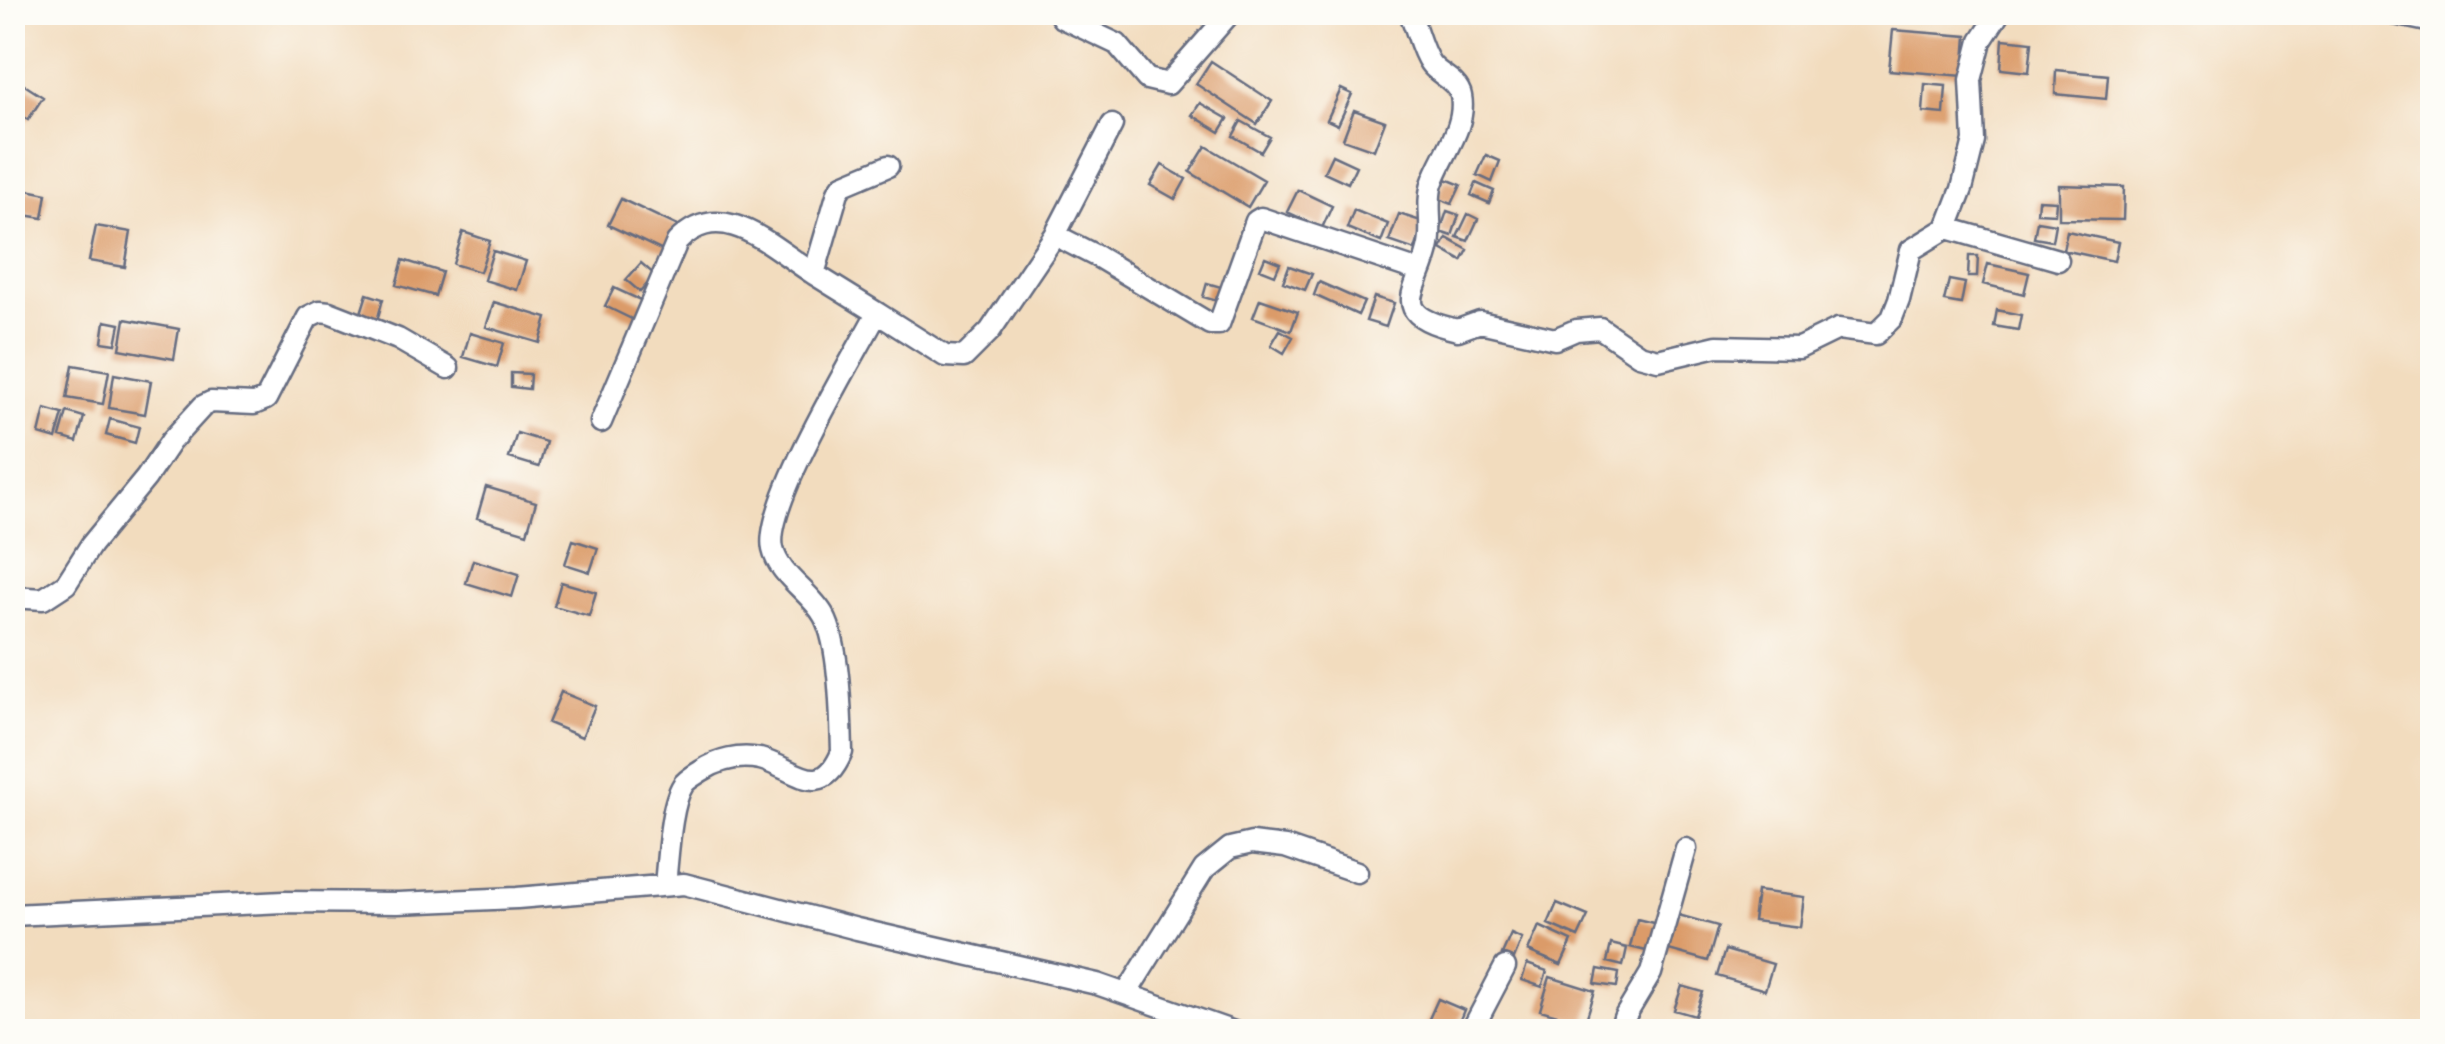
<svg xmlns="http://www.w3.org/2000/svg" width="2445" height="1044" font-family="Kalam,sans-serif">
  <rect width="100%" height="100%" fill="#fdfcf7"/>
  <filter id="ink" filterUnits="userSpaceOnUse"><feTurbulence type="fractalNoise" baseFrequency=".01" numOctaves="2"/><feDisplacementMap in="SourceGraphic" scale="20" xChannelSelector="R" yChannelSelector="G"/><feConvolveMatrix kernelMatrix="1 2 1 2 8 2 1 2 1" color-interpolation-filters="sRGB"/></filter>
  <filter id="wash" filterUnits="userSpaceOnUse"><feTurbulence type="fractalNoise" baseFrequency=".0048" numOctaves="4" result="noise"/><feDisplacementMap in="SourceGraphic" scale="40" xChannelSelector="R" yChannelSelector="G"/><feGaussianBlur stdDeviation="2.25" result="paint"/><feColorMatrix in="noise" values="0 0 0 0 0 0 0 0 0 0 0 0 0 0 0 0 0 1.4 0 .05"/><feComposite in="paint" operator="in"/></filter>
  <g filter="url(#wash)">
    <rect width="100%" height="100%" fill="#f2dcbe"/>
    <g id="blocks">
      <!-- building -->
      <path fill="#db9b69" d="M1893 30 1967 36 1964 76 1889 70Z
        M2003 39 2032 42 2029 72 2001 69Z
        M1211 61 1272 101 1257 124 1196 84Z
        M2056 70 2108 75 2106 99 2055 94Z
        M12 77 43 97 28 120 12 110Z
        M1925 84 1946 86 1944 114 1923 112Z
        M1341 89 1352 94 1338 125 1327 120Z
        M1200 103 1228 119 1220 132 1192 115Z
        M1354 110 1385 121 1374 150 1343 139Z
        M1241 121 1270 137 1261 152 1233 136Z
        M1206 146 1264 180 1248 207 1190 172Z
        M1332 155 1356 166 1348 183 1324 172Z
        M1486 155 1500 161 1492 182 1477 175Z
        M1162 165 1186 179 1175 199 1150 185Z
        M1446 179 1461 185 1452 204 1437 198Z
        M1476 183 1494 191 1489 203 1471 195Z
        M2059 185 2124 187 2123 220 2059 219Z
        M12 187 47 194 43 218 12 213Z
        M1298 190 1332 206 1322 228 1287 212Z
        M621 199 678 226 665 252 608 225Z
        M2038 200 2056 201 2055 214 2037 213Z
        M1354 210 1388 224 1381 242 1347 228Z
        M1447 211 1459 215 1452 236 1440 232Z
        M1399 214 1424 222 1415 250 1389 241Z
        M1468 214 1478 219 1468 241 1457 237Z
        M2037 221 2055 224 2052 241 2034 238Z
        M96 226 131 232 125 267 89 261Z
        M2067 231 2118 242 2114 261 2063 250Z
        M463 232 490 241 480 272 453 264Z
        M1447 238 1468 250 1462 261 1441 249Z
        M493 251 526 261 517 290 484 280Z
        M1969 256H1978L1977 277H1968Z
        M1265 257 1280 263 1275 275 1260 269Z
        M403 260 442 272 435 296 396 285Z
        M641 263 655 275 640 292 626 280Z
        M1988 264 2029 273 2024 294 1983 284Z
        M1289 266 1312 274 1305 290 1283 282Z
        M1949 280 1965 283 1961 304 1944 301Z
        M1319 282 1364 302 1358 315 1314 295Z
        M1207 283 1228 289 1224 303 1203 297Z
        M614 288 647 303 638 322 605 306Z
        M367 294 383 299 377 321 360 316Z
        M1374 297 1394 303 1386 327 1366 321Z
        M1260 299 1298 312 1291 331 1253 317Z
        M494 302 547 318 540 343 486 327Z
        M1997 310 2021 315 2018 330 1994 326Z
        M125 319 179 329 174 359 120 349Z
        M105 321 120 324 116 344 102 342Z
        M1280 330 1293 337 1284 353 1271 345Z
        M470 333 504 343 497 367 463 357Z
        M73 365 109 371 103 404 67 398Z
        M511 373 530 374 529 389 511 387Z
        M114 374 151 381 145 414 109 408Z
        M45 409 63 414 56 439 39 434Z
        M67 412 84 417 77 442 60 437Z
        M110 419 139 427 135 443 106 435Z
        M517 433 546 442 539 467 509 458Z
        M486 487 536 502 527 533 477 518Z
        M573 540 598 548 590 572 565 564Z
        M473 560 519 574 512 597 466 583Z
        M561 582 596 592 589 616 554 606Z
        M561 692 595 706 582 737 548 723Z
        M1757 891 1804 897 1800 927 1753 921Z
        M1557 903 1588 916 1578 937 1548 924Z
        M1675 914 1718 926 1708 961 1665 949Z
        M1637 919 1661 925 1654 953 1630 947Z
        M1539 926 1572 941 1561 965 1528 951Z
        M1511 934 1522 939 1514 959 1502 954Z
        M1611 944 1627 948 1623 966 1607 962Z
        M1725 950 1773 964 1765 990 1717 976Z
        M1527 964 1547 971 1542 987 1522 980Z
        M1598 969 1619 973 1617 987 1595 984Z
        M1550 977 1595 991 1585 1023 1540 1010Z
        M1682 986 1703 992 1695 1016 1674 1010Z
        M1438 999 1464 1010 1455 1032H1423Z"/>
    </g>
  </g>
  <g filter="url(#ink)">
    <use href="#blocks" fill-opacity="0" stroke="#666c80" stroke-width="2.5"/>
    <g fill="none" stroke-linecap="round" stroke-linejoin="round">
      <!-- minor casing -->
      <g stroke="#666c80" stroke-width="25">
        <path id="minor" d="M1058 12 1062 18 1117 44 1147 79 1168 84 1231 12
          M1409 12C1417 28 1420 48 1430 63 1438 75 1458 80 1461 96 1467 127 1441 156 1432 184 1426 204 1433 224 1429 245 1421 290 1382 313 1458 330L1480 322 1555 339 1576 330 1600 328 1639 355 1658 360 1717 346 1799 348 1838 329 1876 334 1892 318 1899 300 1911 250 1947 228 1962 189 1974 141 1971 80 1981 41 2000 12
          M2385 12 2432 22
          M1947 228 2058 260
          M1055 235 1112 125
          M877 313 814 274 838 192 843 185 888 166
          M601 422 677 242C722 195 771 247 814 274
          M12 597 43 599 66 584 91 545 146 478 171 441 203 406 211 402 254 404 266 399 308 317 320 311 329 312 398 339 448 368
          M665 884C668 859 670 805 683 785 686 780 695 775 701 771 718 760 739 755 760 759 795 768 821 803 842 752 841 717 840 645 824 616 811 592 779 576 773 549 763 506 854 357 877 313L945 356 964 357 990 331 1055 235 1098 257 1210 324H1219L1256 221 1261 218 1419 271
          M12 915 283 902 398 903 517 898 684 884 857 929 1097 984 1234 1032
          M1126 994 1204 869 1230 848 1252 843 1285 847 1357 872
          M1471 1032 1505 967
          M1620 1032 1624 1018 1651 973 1686 849"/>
      </g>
      <!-- minor -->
      <use href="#minor" stroke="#fff" stroke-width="20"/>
    </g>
  </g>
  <!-- margin -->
  <rect width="2445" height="1044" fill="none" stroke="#fdfcf7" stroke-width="50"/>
</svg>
